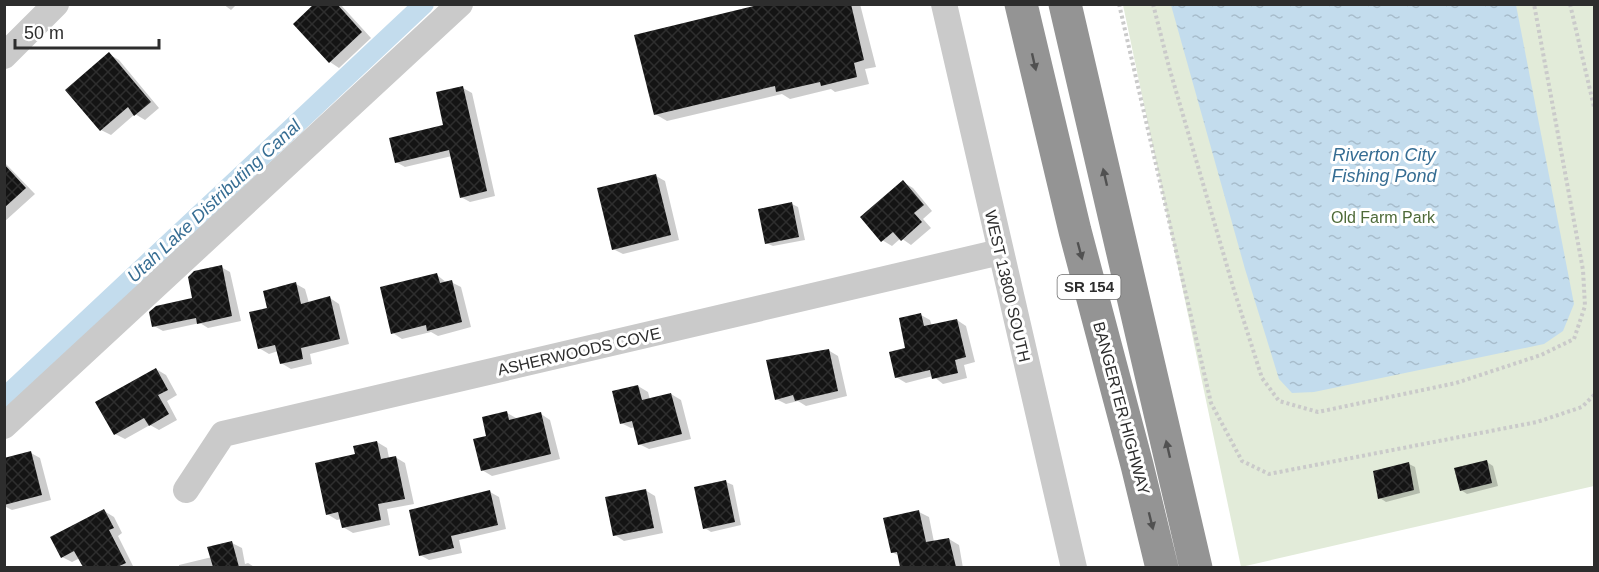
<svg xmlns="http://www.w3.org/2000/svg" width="1599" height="572" font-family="Helvetica,sans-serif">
  <defs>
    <pattern id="water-ripples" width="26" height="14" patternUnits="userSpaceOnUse" patternTransform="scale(1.5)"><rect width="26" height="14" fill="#c3dced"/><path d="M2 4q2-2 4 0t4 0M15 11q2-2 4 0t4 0" fill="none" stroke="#a8bdcc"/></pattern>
    <pattern id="building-cross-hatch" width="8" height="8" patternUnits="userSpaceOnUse" patternTransform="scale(1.5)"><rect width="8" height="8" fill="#141414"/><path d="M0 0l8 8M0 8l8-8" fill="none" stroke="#2e2e2e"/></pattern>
  </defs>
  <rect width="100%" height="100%" fill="#fff"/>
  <!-- green -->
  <path fill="#e2ebd9" d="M1123 5H1594V486L1241 567Z"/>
  <!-- water -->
  <path fill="url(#water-ripples)" d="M1171 5H1516L1574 304 1563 331 1544 344 1314 392 1292 393 1279 379 1245 269Z"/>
  <!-- shadow -->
  <path fill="#0003" d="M223 4H237L231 10Z
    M317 4H340L371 38 339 68 330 62Z
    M767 4H860L876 67 865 69 869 84 835 92 831 89 790 99 782 94 667 121 655 114Z
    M109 54 119 60 159 108 145 120 135 114 111 135 101 130Z
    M463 88 472 93 495 196 470 202 461 197 452 156 405 167 396 162 445 126Z
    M4 162 35 194 4 222Z
    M656 176 665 181 679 240 623 254 613 249Z
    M903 182 913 188 932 211 923 219 931 228 911 245 901 238 892 246 882 240Z
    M792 204 798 207 805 240 773 246 766 243Z
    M221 267 230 272 241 321 208 328 200 323 163 331 154 326 194 299Z
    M437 275 447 283 451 282 461 287 471 327 438 336 431 332 402 339 393 333Z
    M296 284 305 289 309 303 330 298 339 304 349 344 310 354 312 364 291 369 281 363 278 351 269 354 259 348 269 309Z
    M921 315 930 320 932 326 957 320 966 326 975 362 964 365 967 378 943 384 933 376 906 383 896 377Z
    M828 350 838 356 847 396 806 406 798 401 786 404 776 399Z
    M156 369 166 375 177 395 167 401 177 420 159 430 150 425 125 439 115 434Z
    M638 386 648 392 650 400 671 394 681 400 691 439 649 449 639 444 635 427 631 428 621 423Z
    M507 413 516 418 541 414 550 420 560 459 492 476 482 470 488 437Z
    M377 442 387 448 389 458 395 457 405 463 414 504 387 509 390 525 353 533 343 527 341 519 337 520 327 514 357 456Z
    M31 453 40 458 51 500 12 510 4 506V459Z
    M1487 462 1493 466 1498 486 1467 494 1461 490Z
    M1409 464 1415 467 1420 493 1386 502 1380 498Z
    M726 482 733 485 741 525 711 532 705 528Z
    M645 490 655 496 663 533 624 541 615 535Z
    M490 492 499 497 506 529 459 540 462 553 429 560 420 555Z
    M104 511 114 517 122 533 118 536 134 568H85L80 558 72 562 62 557Z
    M919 512 929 517 934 542 949 539 959 545 963 568H901L899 556 892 552Z
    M232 543 242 548 245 564 248 563 256 568H179V565L212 557Z"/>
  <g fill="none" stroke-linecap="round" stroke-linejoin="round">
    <!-- canal -->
    <path stroke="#c3dced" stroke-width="20" d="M4 398 424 4"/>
  </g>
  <!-- building -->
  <path fill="url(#building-cross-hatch)" d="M314 4H337L362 32 329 63 293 24Z
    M762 4H851L864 60 854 63 857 77 821 86 820 82 776 92 775 86 654 115 634 35Z
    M109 52 151 102 134 116 128 107 100 131 65 90Z
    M463 86 487 191 460 198 449 150 395 163 389 138 443 125 436 92Z
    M4 164 26 188 4 208Z
    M656 174 671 235 612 250 597 188Z
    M903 180 924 205 914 213 922 222 901 241 893 232 881 242 860 217Z
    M792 202 799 237 765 244 758 209Z
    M222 265 232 316 197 324 196 318 152 327 149 312 156 306 192 298 188 277 194 271Z
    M437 273 440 283 452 280 462 322 427 331 426 325 391 334 380 287Z
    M296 282 301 304 330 296 340 339 301 348 303 359 280 364 275 345 258 349 249 312 267 308 263 291Z
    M921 313 924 326 957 319 966 357 955 360 958 373 932 379 930 370 895 378 889 352 905 348 899 318Z
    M829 349 838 391 795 401 793 395 775 400 766 360Z
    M156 368 168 390 158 395 169 414 149 426 144 418 114 435 95 402Z
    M638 385 642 400 671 393 682 434 638 445 632 421 620 424 612 391Z
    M507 411 509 420 541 412 551 454 481 471 473 439 486 436 482 417Z
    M377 441 381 459 396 456 405 499 378 504 381 520 342 528 338 512 326 515 315 463 355 454 353 446Z
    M31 451 42 495 4 505V458Z
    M1487 460 1492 483 1460 491 1454 468Z
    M1409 462 1414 490 1378 499 1373 471Z
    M726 480 735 522 703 529 694 487Z
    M646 489 654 528 613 536 605 497Z
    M490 490 498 525 451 536 454 548 419 556 409 510Z
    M104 509 114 528 109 530 126 563 117 567H83L74 551 61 558 50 537Z
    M919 510 926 542 949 538 956 567H900L897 552 891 553 883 518Z
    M232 541 239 567H213L207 547Z"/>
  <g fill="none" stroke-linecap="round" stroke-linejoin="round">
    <!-- path -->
    <path stroke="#cacaca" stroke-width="4" stroke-dasharray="3 3" stroke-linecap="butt" d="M1119 4 1211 403 1242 461 1269 474 1537 422 1582 407 1594 395
      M1153 4 1169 67 1234 290 1262 378 1279 401 1318 412 1456 383 1541 355 1574 339 1585 306 1583 270 1534 4
      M1570 4 1594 107"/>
    <!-- minor -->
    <path stroke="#cacaca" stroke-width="26" d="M944 4 1074 568
      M4 56 56 4
      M4 426 460 4
      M186 490 223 434 1000 252"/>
    <!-- highway -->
    <path stroke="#949494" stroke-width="33" d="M1021 4 1075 231 1137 465 1162 568
      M1065 4 1196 568"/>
  </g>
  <!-- one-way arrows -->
  <defs><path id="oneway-solid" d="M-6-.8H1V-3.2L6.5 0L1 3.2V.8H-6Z" transform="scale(1.5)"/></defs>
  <g fill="#515151">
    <use href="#oneway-solid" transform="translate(1034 62) rotate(77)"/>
    <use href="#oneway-solid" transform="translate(1105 177) rotate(-103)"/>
    <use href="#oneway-solid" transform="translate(1080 251) rotate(75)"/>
    <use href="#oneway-solid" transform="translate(1168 449) rotate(-103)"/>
    <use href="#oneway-solid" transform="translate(1151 521) rotate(76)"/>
  </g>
  <g text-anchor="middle" stroke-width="6" stroke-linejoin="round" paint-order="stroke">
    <!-- shield labels -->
    <rect fill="#fff" stroke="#6c6c6c" stroke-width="1.5" x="1057.5" y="275" width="63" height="24" rx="4.5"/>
    <g font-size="15" font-weight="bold" fill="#2d2d2d">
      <text x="1089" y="292">SR 154</text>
    </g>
    <!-- park labels -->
    <g font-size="16" fill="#4e6a38" stroke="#fff">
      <text x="1383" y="223">Old Farm Park</text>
    </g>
    <!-- street labels -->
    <g font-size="16" fill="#2d2d2d" stroke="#fff">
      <text transform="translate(1008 286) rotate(77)" y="6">WEST 13800 SOUTH</text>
      <text transform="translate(579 351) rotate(-13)" y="6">ASHERWOODS COVE</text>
      <text transform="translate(1122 408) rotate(75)" y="6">BANGERTER HIGHWAY</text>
    </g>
    <!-- water labels -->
    <g font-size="18" font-style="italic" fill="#366d93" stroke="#fff">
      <text x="1384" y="161">Riverton City<tspan x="1384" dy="21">Fishing Pond</tspan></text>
      <text transform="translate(214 201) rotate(-43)" y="6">Utah Lake Distributing Canal</text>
    </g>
  </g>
  <!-- border -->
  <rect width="1599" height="572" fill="none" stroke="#2d2d2d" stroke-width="12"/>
  <!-- scale -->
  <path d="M15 39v9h144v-9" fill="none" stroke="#2d2d2d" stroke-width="3"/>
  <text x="24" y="39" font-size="18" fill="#2d2d2d" stroke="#ffffff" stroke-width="4.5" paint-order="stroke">50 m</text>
</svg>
